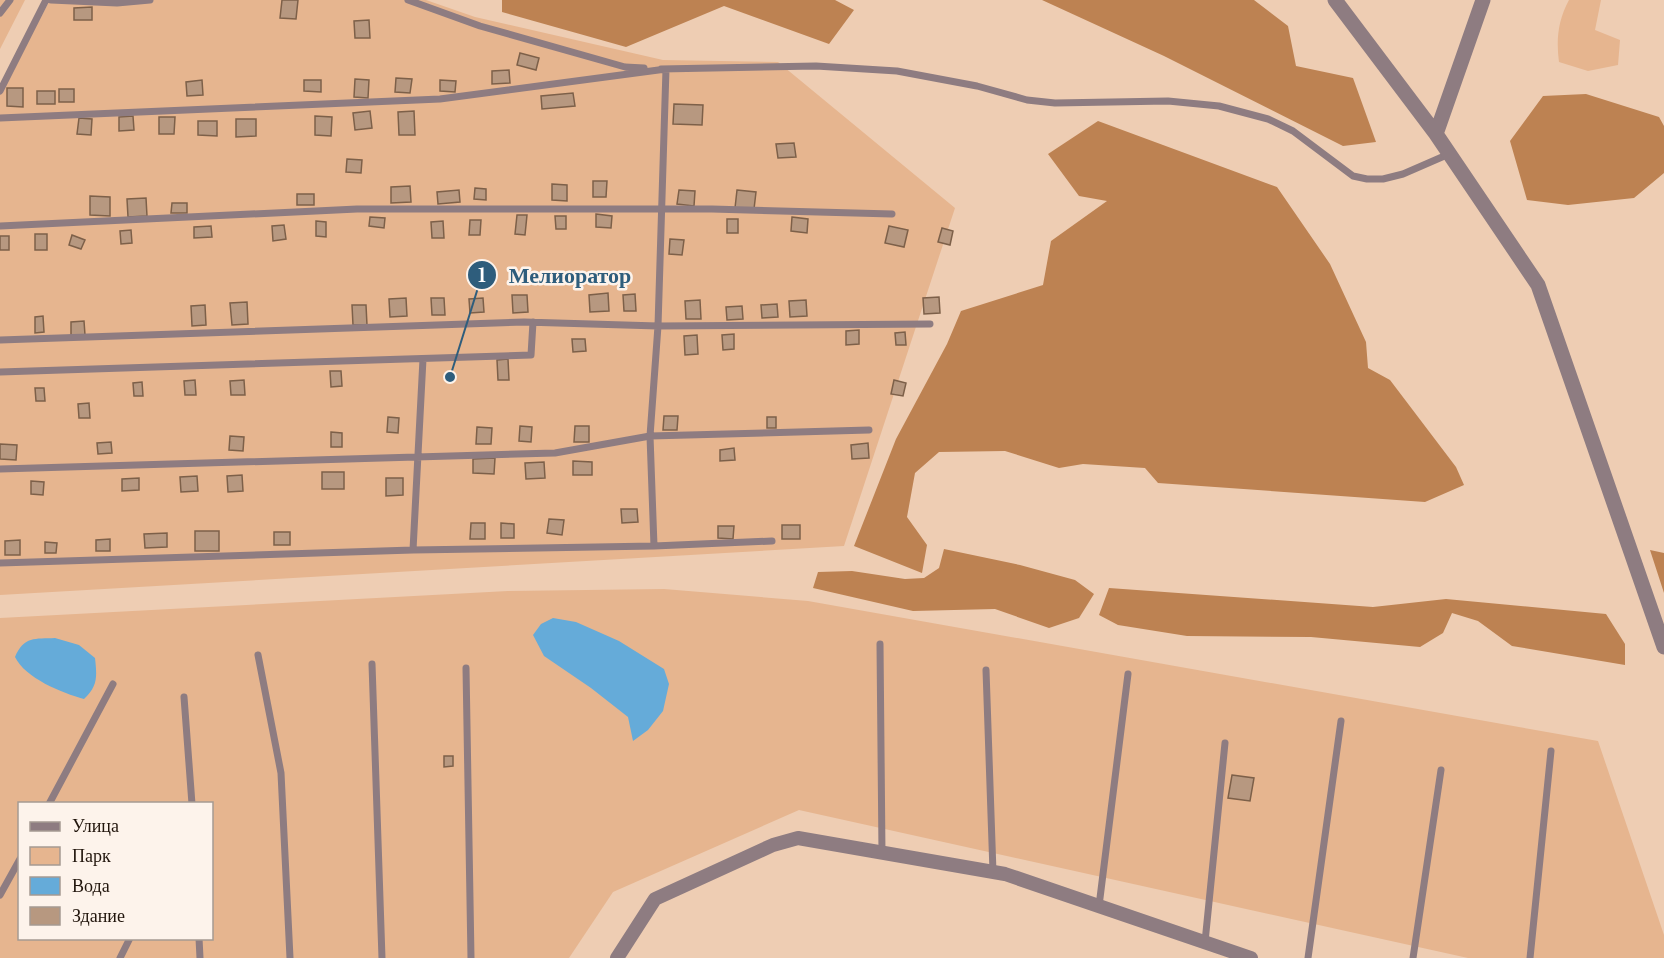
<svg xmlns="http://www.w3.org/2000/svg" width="1664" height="958" font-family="'Libre Baskerville',serif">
  <rect width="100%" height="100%" fill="#eecdb3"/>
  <!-- green -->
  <path fill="#e6b58f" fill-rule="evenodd" d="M0 0H25L0 49Z
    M50 0H426L475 17 663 60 778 62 955 208 844 546 0 595V93Z
    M1569 0H1601L1595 30 1620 40 1618 65 1588 71 1559 62C1556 40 1558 20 1569 0Z
    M664 589 808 601 1598 741 1664 935V958H1468L799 810 613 892 569 958H0V618L508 591ZM20 804H212V938H20Z"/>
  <!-- forest -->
  <path fill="#bd8252" d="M502 0H835L854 10 829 44 724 6 626 47 502 12Z
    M1042 0H1254L1288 26 1296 66 1353 78 1376 142 1343 146 1164 56Z
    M1586 94 1659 117 1664 126V173L1634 198 1568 205 1527 200 1510 141 1543 96Z
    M1098 121 1277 187 1330 264 1366 342 1368 368 1390 380 1456 467 1464 485 1425 502 1158 483 1145 468 1083 464 1059 468 1005 451 939 452 915 473 907 517 927 545 922 573 854 546 896 439 947 344 961 311 1043 285 1051 241 1107 201 1079 196 1048 154Z
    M944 549 1020 565 1075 580 1094 594 1079 618 1049 628 995 609 913 611 813 588 818 572 852 571 905 579 924 578 939 568Z
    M1650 550 1664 553V593Z
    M1109 588 1373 607 1446 599 1606 614 1625 644V665L1512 646 1478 621 1452 613 1443 633 1420 647 1311 637 1187 636 1118 625 1099 615Z"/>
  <!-- water -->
  <path fill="#65abd9" d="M553 618 576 622 619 641 664 669 669 684 663 711 648 730 633 741 628 717 591 688 544 656 533 635 541 624Z
    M55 638 79 645 95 658C97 676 98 686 84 699 62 693 25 678 15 657 24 636 35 639 55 638Z"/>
  <!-- building -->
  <path fill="#b79880" stroke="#7d6049" stroke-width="1.5" d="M282 0H298L296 19 280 18Z
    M92 7V20H74V8Z
    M369 20 370 38H355L354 21Z
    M520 53 539 58 536 70 517 65Z
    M509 70 510 83 492 84V71Z
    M396 78 412 79 410 93 395 92Z
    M355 79 369 80 368 98 354 97Z
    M202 80 203 95 187 96 186 82Z
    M304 80H321V92L304 91Z
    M440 80 456 81 455 92 440 91Z
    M7 88H23V107L7 106Z
    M59 89H74V102H59Z
    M37 91H55V104H37Z
    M573 93 575 106 542 109 541 96Z
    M674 104 703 105 702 125 673 124Z
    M370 111 372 128 355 130 353 113Z
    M414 111 415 135H399L398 112Z
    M133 116 134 130 119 131V117Z
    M315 116 332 117 331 136 315 135Z
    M159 117H175L174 134H159Z
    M79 118 92 119 91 135 77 134Z
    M236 119H256V136L236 137Z
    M198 121H217V136L198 135Z
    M794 143 796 157 778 158 776 144Z
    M347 159 362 160 361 173 346 172Z
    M593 181H607L606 197H593Z
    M552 184 567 185V201L552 200Z
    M410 186 411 202 391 203V187Z
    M475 188 486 189V200L474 199Z
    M459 190 460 202 438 204 437 192Z
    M679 190 695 191 694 206 677 204Z
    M737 190 756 192 754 209 735 208Z
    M297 194H314V205H297Z
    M90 196 110 197V216L90 215Z
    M146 198 147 216 128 217 127 199Z
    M172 203H187V213H171Z
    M596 214 612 216 611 228 596 227Z
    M517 215H527L525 235 515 234Z
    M555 216H566V229H556Z
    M370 217 385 218 384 228 369 226Z
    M792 217 808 219 807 233 791 231Z
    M727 219H738V233H727Z
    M470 220H481L480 235H469Z
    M316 221 326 222V237L316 236Z
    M443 221 444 238H432L431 222Z
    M284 225 286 239 273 241 272 226Z
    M211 226 212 237 194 238V227Z
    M889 226 908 230 904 247 885 243Z
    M942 228 953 231 950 245 938 242Z
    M131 230 132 243 121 244 120 231Z
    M35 234H47V250H35Z
    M72 235 85 240 81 249 69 245Z
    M0 236H9V250H0Z
    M670 239 684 240 682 255 669 254Z
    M608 293 609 311 590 312 589 295Z
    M635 294 636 311H624L623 295Z
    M512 295H527L528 312 513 313Z
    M939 297 940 313 924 314 923 298Z
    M406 298 407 316 390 317 389 299Z
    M431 298H444L445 315H432Z
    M483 298 484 312 470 313 469 299Z
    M700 300 701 319H686L685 301Z
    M806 300 807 316 790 317 789 301Z
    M247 302 248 324 232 325 230 303Z
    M777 304 778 317 762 318 761 305Z
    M205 305 206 325 192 326 191 306Z
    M352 305H366L367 325H353Z
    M742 306 743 319 727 320 726 307Z
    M43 316 44 332 35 333V317Z
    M84 321 85 335H71V322Z
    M859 330V344L846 345V331Z
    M905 332 906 345H896L895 333Z
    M734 334V349L723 350 722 335Z
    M697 335 698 354 685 355 684 336Z
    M572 339H585L586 351 573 352Z
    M508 359 509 380H498L497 360Z
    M330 371H341L342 386 331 387Z
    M195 380 196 395H185L184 381Z
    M244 380 245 395H231L230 381Z
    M894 380 906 383 903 396 891 394Z
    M142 382 143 396H134L133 383Z
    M35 388H44L45 401H36Z
    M89 403 90 418H79L78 404Z
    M664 416H678L677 430H663Z
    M388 417 399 418 398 433 387 432Z
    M767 417H776V428H767Z
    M520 426 532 427 531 442 519 441Z
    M575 426H589V442H574Z
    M477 427 492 428 491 444H476Z
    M331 432 342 433V447H331Z
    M230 436 244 437 243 451 229 450Z
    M111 442 112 453 98 454 97 443Z
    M868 443 869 458 852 459 851 445Z
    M0 444 17 445 16 460 0 459Z
    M734 448 735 460 720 461V450Z
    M495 458 494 474 473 473V459Z
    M573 461 592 462V475H573Z
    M544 462 545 478 526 479 525 463Z
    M322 472H344V489H322Z
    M242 475 243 491 228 492 227 476Z
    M197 476 198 491 181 492 180 477Z
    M139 478V490L122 491V479Z
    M386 478H403V495L386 496Z
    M31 481 44 482 43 495 31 494Z
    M621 509H637L638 522 622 523Z
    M549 519 564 520 562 535 547 533Z
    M471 523H485V539H470Z
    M501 523 514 524V538H501Z
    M782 525H800V539H782Z
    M718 526H734L733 539 718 538Z
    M195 531H219V551H195Z
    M274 532H290V545H274Z
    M167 533V547L145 548 144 534Z
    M110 539V551H96V540Z
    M20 540V555H5V541Z
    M45 542 57 543 56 553H45Z
    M444 756H453V766L444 767Z
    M1232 775 1254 778 1250 801 1228 798Z"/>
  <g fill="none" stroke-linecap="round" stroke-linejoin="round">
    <!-- service -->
    <path stroke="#8e7c81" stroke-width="7" d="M51 0 117 3 150 0
      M408 0 480 26 625 67 644 68
      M0 13 10 0
      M661 69 816 66 897 71 977 86 1027 100 1055 103 1168 101 1219 106 1268 119 1293 131 1353 176 1367 179H1383L1403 174 1449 154
      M0 91 46 0
      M0 118 440 99 666 69 658 326 650 436 654 546
      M0 226 357 209H712L892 214
      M0 340 524 322 658 326 930 324
      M0 372 531 355 533 322
      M0 469 555 453 650 436 869 430
      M413 550 423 359
      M0 563 413 550 654 546 772 541
      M880 644 882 853
      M258 655 281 773 290 958
      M372 664 382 958
      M466 668 471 958
      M986 670 993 872
      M184 697 192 804
      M49 804 113 684
      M0 895 20 859
      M1099 906 1128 674
      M199 938 200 958
      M1205 942 1225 743
      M120 958 130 938
      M1308 958 1341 721
      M1413 958 1441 770
      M1530 958 1551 751"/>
    <!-- minor -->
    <path stroke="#8e7c81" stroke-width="14" d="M617 958 655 899 773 845 798 838 1005 874 1251 958"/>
    <!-- tertiary -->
    <path stroke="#8e7c81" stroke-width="15" d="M1335 0 1436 134 1538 285 1664 647
      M1436 134 1483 0"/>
  </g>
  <!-- callouts -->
  <path fill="none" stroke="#2e5d7c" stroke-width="2" d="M450 377L482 275"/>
  <g fill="#2e5d7c" stroke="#fdf3eb" stroke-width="2">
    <circle cx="450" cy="377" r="6"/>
    <circle cx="482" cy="275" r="15"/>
  </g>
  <g font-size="18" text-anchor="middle" font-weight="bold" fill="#fff">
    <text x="482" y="282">1</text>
  </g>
  <g font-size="22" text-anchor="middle" font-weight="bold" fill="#2e5d7c" stroke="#fdf3eb" stroke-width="5" stroke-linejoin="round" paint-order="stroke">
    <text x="570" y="283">Мелиоратор</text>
  </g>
  <!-- legend -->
  <rect x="18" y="802" width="195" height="138" fill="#fdf3eb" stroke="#a59a92" stroke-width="1.5"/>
  <rect x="30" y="822" width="30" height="9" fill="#8e7c81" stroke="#a59a92" stroke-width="1.5"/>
  <text x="72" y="832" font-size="18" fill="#21150c">Улица</text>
  <rect x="30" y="847" width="30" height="18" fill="#e6b58f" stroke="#a59a92" stroke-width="1.5"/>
  <text x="72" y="862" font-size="18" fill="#21150c">Парк</text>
  <rect x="30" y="877" width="30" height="18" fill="#65abd9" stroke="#a59a92" stroke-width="1.5"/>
  <text x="72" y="892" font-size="18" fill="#21150c">Вода</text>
  <rect x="30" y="907" width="30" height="18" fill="#b79880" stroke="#a59a92" stroke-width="1.5"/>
  <text x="72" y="922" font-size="18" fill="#21150c">Здание</text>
</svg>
